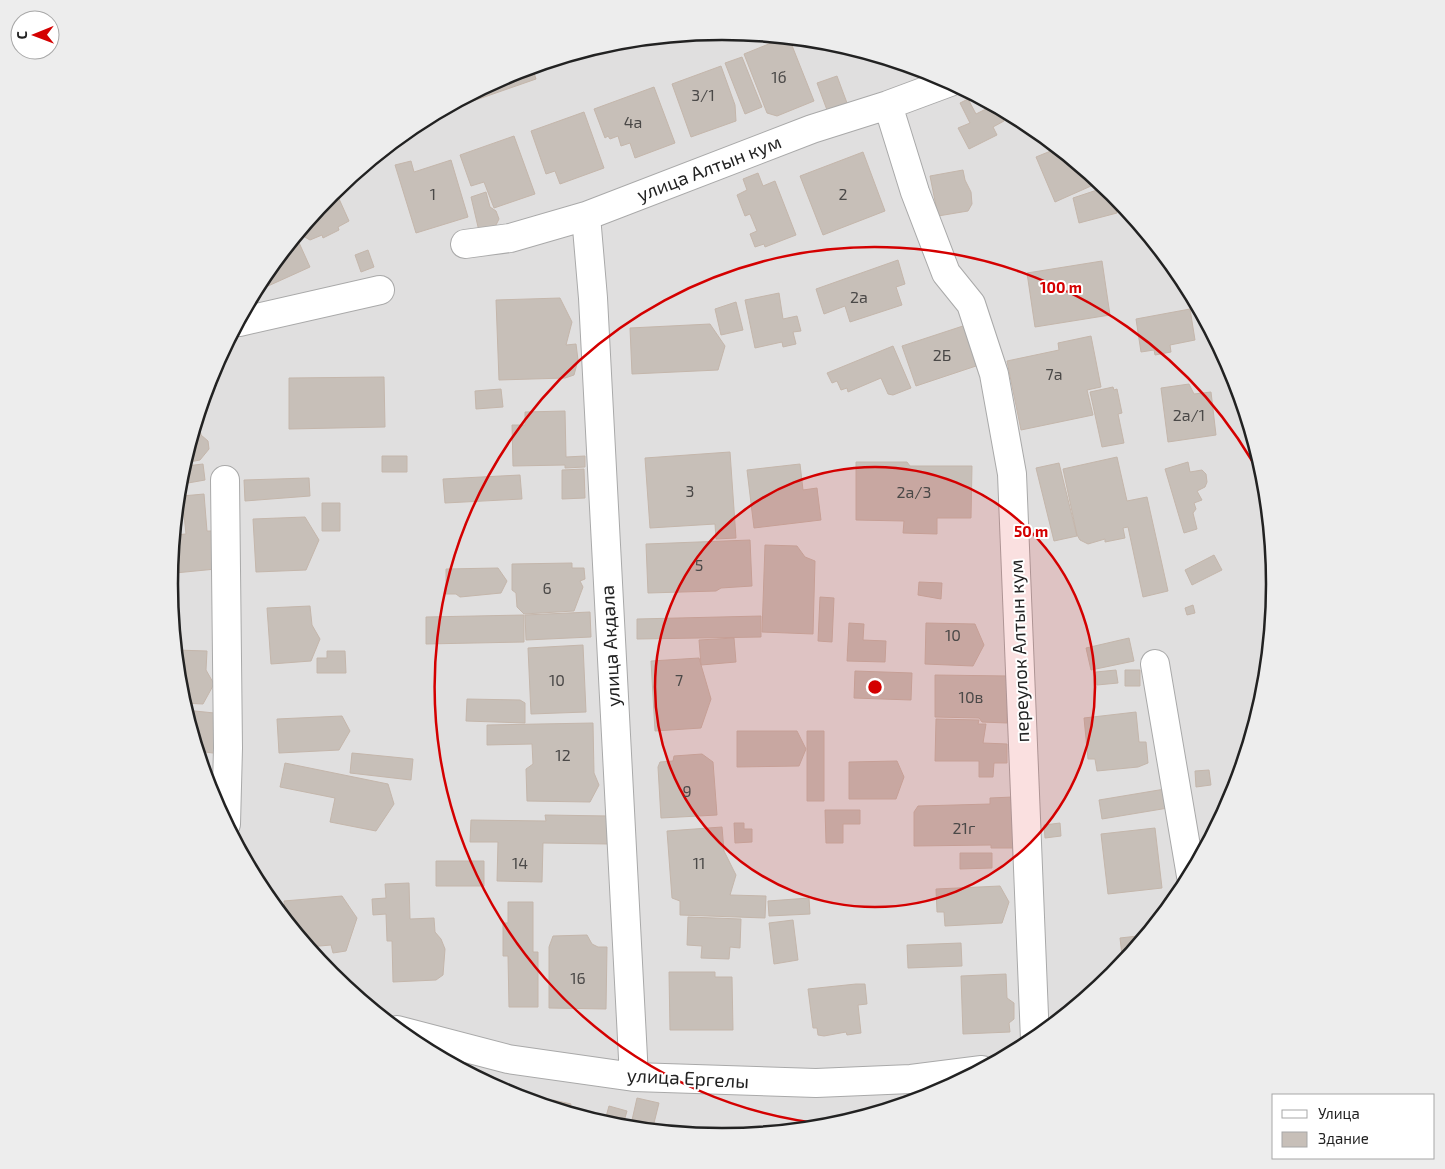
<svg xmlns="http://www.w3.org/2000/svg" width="1445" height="1169" font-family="'Exo 2',sans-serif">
  <rect width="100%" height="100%" fill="#f2efe9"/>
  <!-- residential -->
  <path fill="#e0dfdf" d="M171 584a551 551 0 1 1 1102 0a551 551 0 1 1-1102 0Z"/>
  <!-- building -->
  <path fill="#c7bfb8" stroke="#c4b6ab" d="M786 37 789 38 814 101 777 116 767 113 744 54Z
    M742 57 762 107 745 114 725 63Z
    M721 66 735 105 736 121 691 137 672 84Z
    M532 67 536 79 470 102 468 96 511 73Z
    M837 76 847 103 827 110 817 83Z
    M654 87 675 143 635 158 630 143 621 146 618 136 610 139 608 136 605 138 594 109Z
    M968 99 976 114 994 105 997 107 1004 121 993 127 997 135 969 149 958 128 970 123 960 103Z
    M584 112 604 168 560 184 555 171 546 174 531 131Z
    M514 136 535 194 494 208 484 182 471 186 460 155Z
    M1058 148 1100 182 1055 202 1036 157Z
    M863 152 885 211 823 235 800 176Z
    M451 160 468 217 416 233 395 165 411 161 414 172Z
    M963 170 965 180 971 192 972 204 968 211 938 216 930 176Z
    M758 173 763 186 775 181 796 235 765 247 764 244 755 247 750 234 757 231 750 214 745 216 737 195 747 190 743 179Z
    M1106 187 1111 191 1117 213 1079 223 1073 198Z
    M335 190 349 221 338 227 339 230 323 238 322 235 310 240 303 236 301 231Z
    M486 192 490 207 496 211 499 219 496 225 479 231 471 197Z
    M296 236 310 267 268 286 263 276Z
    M368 250 374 267 361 272 355 255Z
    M898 260 905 284 896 287 902 305 850 322 845 306 824 314 816 289Z
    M1102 261 1110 315 1035 327 1027 273Z
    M1180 274 1183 277 1197 304 1190 307 1177 276Z
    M779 293 783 319 797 316 801 331 793 332 796 344 783 347 782 342 755 348 745 300Z
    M560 298 572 322 566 345 576 344 578 360 574 375 565 378 499 380 496 300Z
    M736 302 743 330 721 335 715 309Z
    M1190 309 1195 340 1170 345 1171 352 1155 355 1154 350 1141 352 1136 319Z
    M710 324 725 346 718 370 632 374 630 328Z
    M969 324 982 364 916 386 902 346Z
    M1091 336 1101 387 1087 390 1093 415 1021 430 1007 361 1059 350 1058 343Z
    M893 346 911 388 893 395 888 394 881 378 848 392 847 388 841 390 837 381 832 383 827 373Z
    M384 377 385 427 289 429V378Z
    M1189 384 1194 394 1211 392 1216 435 1168 442 1161 388Z
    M1113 387 1114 390 1117 389 1122 413 1118 414 1124 443 1102 447 1090 392Z
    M501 389 503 407 476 409 475 391Z
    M565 411 566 457 585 456V467L565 468V465L513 466 512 425H525V412Z
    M200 430 201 435 208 441 209 449 200 460 184 463 193 432Z
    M730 452 736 538 716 539 715 524 650 528 645 458Z
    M382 456H407V472H382Z
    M1117 457 1127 501 1147 497 1168 591 1143 597 1128 527 1123 528 1125 538 1105 542V539L1088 544 1080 540 1077 535 1063 469Z
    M856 462H907L910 466H972L971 518H937V534L903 533 904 521 856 520Z
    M1188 462 1190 472 1202 470 1206 474 1207 482 1205 487 1197 491 1202 500 1194 503 1196 509 1193 513 1197 529 1184 533 1165 469Z
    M1059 463 1077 536 1054 541 1036 468Z
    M203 464 205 480 188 483 186 466Z
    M800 464 803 490 817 488 821 520 754 528 747 470Z
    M584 469 585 498 562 499V470Z
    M520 475 522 499 445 503 443 479Z
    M309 478 310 496 245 501 244 480Z
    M204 494 207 531H213L216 569 175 573V569H171L174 535 186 534 182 496Z
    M322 503H340V531H322Z
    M305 517 319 540 306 570 256 572 253 519Z
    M750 540 752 586 721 588 716 591 648 593 646 544Z
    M765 545 797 546 805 557 815 561 813 634 762 632Z
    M1214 555 1222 570 1192 585 1185 570Z
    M572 563V568H584L585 579 580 581 583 587 574 611 524 614 517 607 516 593 512 590V564Z
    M498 568 507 581 501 593 460 597 456 594H446V569Z
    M919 582 942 583 941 599 918 595Z
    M820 597 834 598 832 642 818 641Z
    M1193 605 1195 613 1187 615 1185 608Z
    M310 606 312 625 320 639 311 661 271 664 267 608Z
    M590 612 591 637 526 640 525 615Z
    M524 615V642L426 644V617Z
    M761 616V637L637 639V619Z
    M849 623 864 624 863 640 886 641 885 662 847 661Z
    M926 623 975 624 984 645 973 666 925 664Z
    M734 638 736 662 701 665 699 640Z
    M1129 638 1134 661 1091 670 1086 648Z
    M583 645 586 712 531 714 528 648Z
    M176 650 207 651 206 670 214 684 203 704 183 703Z
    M327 651H345L346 673H317V658H327Z
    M699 658 711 699 701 728 655 731 651 661Z
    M1116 670 1118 683 1097 685 1096 672Z
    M1125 670H1140V686H1125Z
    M855 671 912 673 911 700 854 698Z
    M935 675 1008 676 1007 723 982 722 979 718 935 717Z
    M467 699 520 700 525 703V723L466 721Z
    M185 710 224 714 220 754 198 751Z
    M1136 712 1139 742H1146L1148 763 1138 767 1097 771 1095 759H1088L1084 718Z
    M342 716 350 731 339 750 279 753 277 719Z
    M936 719 979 720 978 724H986L983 743 1007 744V763H994L993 777H979V761H935Z
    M593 723 594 773 599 785 590 802 527 801 526 769 533 764 532 744 487 745V725Z
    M737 731H797L806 749 799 766 737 767Z
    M807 731H824V801H807Z
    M352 753 413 759 411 780 350 773Z
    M702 754 713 762 717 815 661 818 658 767 660 762 673 761 674 756Z
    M897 761 904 777 896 799H849V762Z
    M285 763 388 784 394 804 376 831 330 822 335 798 280 787Z
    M1209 770 1211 785 1196 787 1195 771Z
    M1171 788 1174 807 1102 819 1099 800Z
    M1013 797 1014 848H991V845L914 846V812L918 806 990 804V798Z
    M825 810H860V824H843V843H826Z
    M545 815 609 816V844L543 843 542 882 497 881 498 842H470L471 820 546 821Z
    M734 823H744V829H752V842L735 843Z
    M1060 823 1061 836 1045 838 1044 825Z
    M722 827 724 851 736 875 730 895 766 896 765 918 680 915V901L672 898 667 831Z
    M1155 828 1162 888 1108 894 1101 834Z
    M960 853H992V868L960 869Z
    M436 861H484V886H436Z
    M409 883 410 919 434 918 435 932 441 939 445 949 443 975 436 980 393 982 392 941H387L386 914 373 915 372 899 386 898 385 884Z
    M1000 886 1009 902 1002 923 945 926 944 912H937L936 889Z
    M342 896 357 918 346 951 333 953 331 945 308 947 286 920 284 901Z
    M809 898 810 914 769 916 768 901Z
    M508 902H533V952H538V1007H509L508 956H503V923H508Z
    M688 917 741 919 740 948 730 947 729 959 701 958 702 946 687 945Z
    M793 920 798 960 774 964 769 923Z
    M587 935 592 944 598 947H607L606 1009 549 1008V947L553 936Z
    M1147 935 1123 964 1120 938Z
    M961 943 962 966 908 968 907 945Z
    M669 972H715V977H732L733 1030H670Z
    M1006 974 1007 998 1014 1003V1019L1009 1023 1010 1032 963 1034 961 976Z
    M856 984H865L867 1004 858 1005 861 1033 847 1035 846 1032 824 1036 818 1035 817 1028H813L808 989Z
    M637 1098 659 1103 652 1131 630 1129Z
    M553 1100 571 1104 569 1113 551 1108Z
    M609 1106 627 1111 622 1128 604 1124Z
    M753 1129 772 1133 752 1135Z"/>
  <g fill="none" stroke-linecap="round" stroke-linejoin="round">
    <!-- street casing -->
    <g stroke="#a9a9a9" stroke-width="30">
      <path id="street" d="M888 105 915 192 946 273 971 304 994 374 1012 474 1035 1040
        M586 216 593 298 634 1077
        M465 244 510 238 586 216 812 129 888 105 950 82
        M239 322 380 290
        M225 480 228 748 226 824
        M1155 664 1191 876
        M397 1030 508 1059 634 1077 816 1083 911 1079 982 1070"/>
    </g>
    <!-- street -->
    <use href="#street" stroke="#fff" stroke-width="28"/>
  </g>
  <!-- distance rings -->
  <circle cx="875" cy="687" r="220" fill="#d40000" fill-opacity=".12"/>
  <g fill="none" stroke="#d40000" stroke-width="2.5">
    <circle cx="875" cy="687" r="220"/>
    <path d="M833 1125A440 440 0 1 1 1265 484"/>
  </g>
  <g text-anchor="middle" stroke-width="4" stroke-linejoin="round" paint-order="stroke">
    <!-- number labels -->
    <g font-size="16" fill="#4b4948">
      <text x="779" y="83">1б</text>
      <text x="703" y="101">3/1</text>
      <text x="633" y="128">4а</text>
      <text x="433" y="200">1</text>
      <text x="843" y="200">2</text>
      <text x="859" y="303">2а</text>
      <text x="942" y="361">2Б</text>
      <text x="1054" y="380">7а</text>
      <text x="1189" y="421">2а/1</text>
      <text x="690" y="497">3</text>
      <text x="914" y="498">2а/3</text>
      <text x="699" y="571">5</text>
      <text x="547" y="594">6</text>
      <text x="953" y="641">10</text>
      <text x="557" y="686">10</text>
      <text x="679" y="686">7</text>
      <text x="971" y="703">10в</text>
      <text x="563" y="761">12</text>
      <text x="687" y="797">9</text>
      <text x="964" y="834">21г</text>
      <text x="520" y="869">14</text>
      <text x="699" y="869">11</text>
      <text x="578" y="984">16</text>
    </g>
    <!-- street labels -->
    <g font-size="19" fill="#222" stroke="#fff">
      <text transform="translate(709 168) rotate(-21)" y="7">улица Алтын кум</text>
      <text transform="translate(610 646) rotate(-93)" y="7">улица Акдала</text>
      <text transform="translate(1019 651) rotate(-92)" y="7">переулок Алтын кум</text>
      <text transform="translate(688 1078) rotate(3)" y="7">улица Ергелы</text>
    </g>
  </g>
  <!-- crop -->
  <path d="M0 0H1445V1169H0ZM178 584a544 544 0 1 1 1088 0a544 544 0 1 1-1088 0Z" fill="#ededed" fill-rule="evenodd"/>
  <path fill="none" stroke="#222" stroke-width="2.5" d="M178 584a544 544 0 1 1 1088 0a544 544 0 1 1-1088 0Z"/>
  <circle cx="875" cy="687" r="8" fill="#d40000" stroke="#fff" stroke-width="2.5"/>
  <g font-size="15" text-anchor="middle" font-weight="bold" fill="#d40000" stroke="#fff" stroke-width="4" stroke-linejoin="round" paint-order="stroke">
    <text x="1061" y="293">100 m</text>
    <text x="1031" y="537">50 m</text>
  </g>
  <!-- legend -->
  <rect x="1272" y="1094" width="162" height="65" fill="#ffffff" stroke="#a7a7a7"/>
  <rect x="1282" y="1110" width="25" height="8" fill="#ffffff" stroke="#a7a7a7"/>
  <text x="1318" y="1119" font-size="15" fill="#222222">Улица</text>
  <rect x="1282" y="1132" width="25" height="15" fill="#c7bfb8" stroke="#a7a7a7"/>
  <text x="1318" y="1144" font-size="15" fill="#222222">Здание</text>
  <!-- north arrow -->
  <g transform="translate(35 35) rotate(269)"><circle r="24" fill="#ffffff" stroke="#a7a7a7"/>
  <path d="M0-4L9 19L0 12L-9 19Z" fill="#d40000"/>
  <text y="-8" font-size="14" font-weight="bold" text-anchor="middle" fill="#222222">С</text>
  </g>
</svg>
